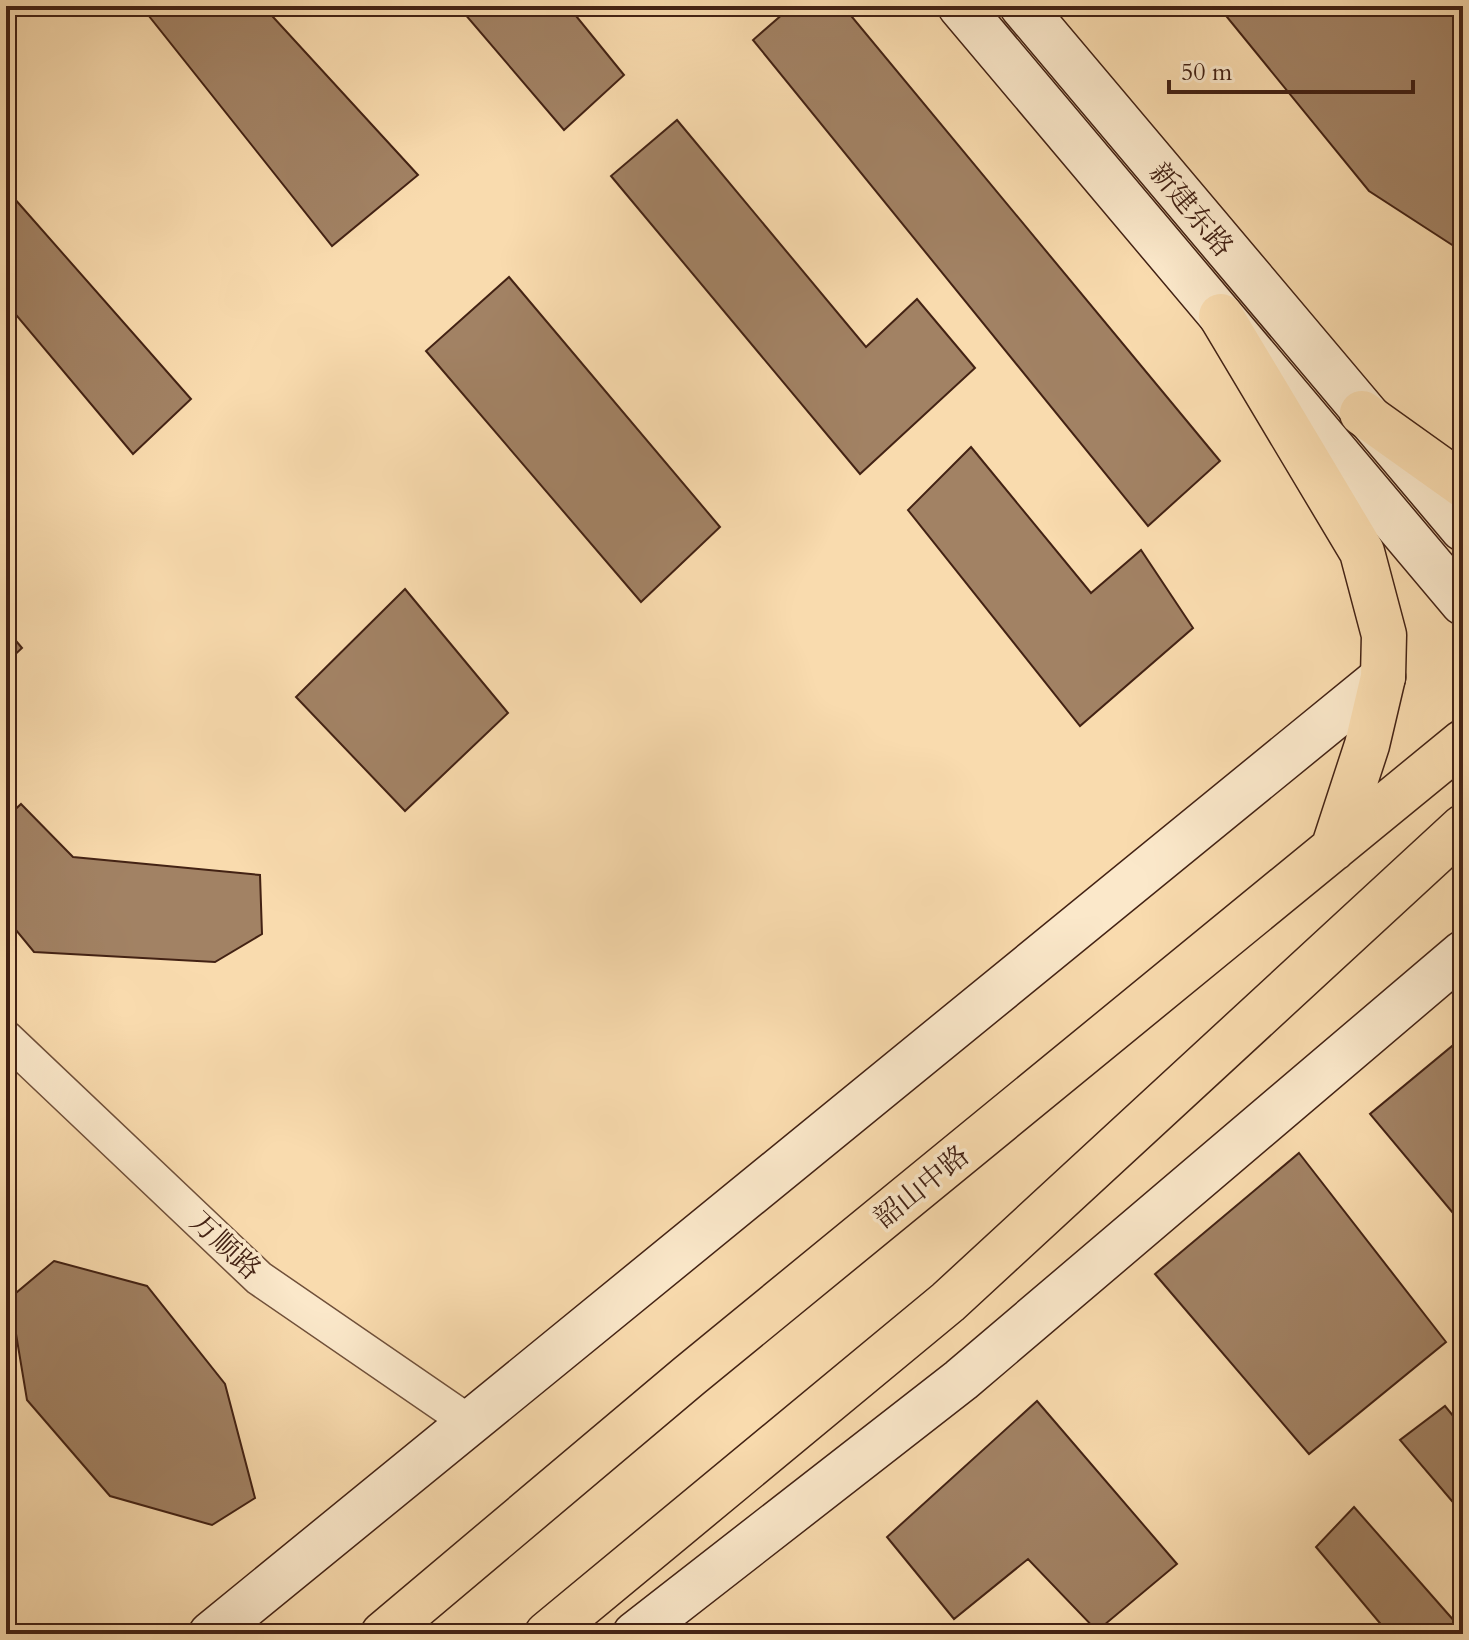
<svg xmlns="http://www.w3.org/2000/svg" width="1469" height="1640" font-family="Cardo,'Noto Serif SC',serif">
  <rect width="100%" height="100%" fill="#f9dbae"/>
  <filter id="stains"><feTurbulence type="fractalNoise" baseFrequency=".0025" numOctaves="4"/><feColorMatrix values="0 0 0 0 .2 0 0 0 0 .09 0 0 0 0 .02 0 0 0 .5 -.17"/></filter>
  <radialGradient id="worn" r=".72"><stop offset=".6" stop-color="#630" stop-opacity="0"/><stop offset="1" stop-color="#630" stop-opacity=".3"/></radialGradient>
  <!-- building -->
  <path fill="#a28264" stroke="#432214" stroke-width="2" d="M141 6H263L418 175 332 246Z
    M458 6H568L624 75 564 130Z
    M792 6H843L1220 461 1148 526 753 40Z
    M1218 6H1463V252L1369 191Z
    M677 120 866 347 917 299 975 368 860 474 611 176Z
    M6 189 191 399 133 454 6 303Z
    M509 277 720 527 641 602 426 351Z
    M971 447 1091 593 1141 550 1193 628 1080 726 908 510Z
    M405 589 508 713 405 811 296 697Z
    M6 629 22 648 6 663Z
    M21 804 73 857 260 875 262 934 215 962 34 952 6 918V818Z
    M1463 1037V1225L1370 1114Z
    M1299 1153 1446 1342 1309 1454 1155 1274Z
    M54 1261 147 1286 225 1384 255 1498 212 1525 110 1496 27 1400 10 1298Z
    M1037 1401 1177 1564 1097 1631 1028 1559 954 1619 887 1537Z
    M1445 1406 1463 1428V1514L1400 1440Z
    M1354 1507 1463 1631V1634H1389L1316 1547Z
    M6 1566 8 1569 13 1634H6Z"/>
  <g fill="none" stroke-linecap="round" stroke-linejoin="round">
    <!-- street casing -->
    <g stroke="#70503a" stroke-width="37">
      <path id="street" d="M6 1038 259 1278 470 1423"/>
    </g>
    <!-- secondary casing -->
    <g stroke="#432214" stroke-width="47">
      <path id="secondary" d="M960 6 1463 603
        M1022 6 1463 529
        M211 1634 1383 677
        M635 1634 961 1380 1463 953"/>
    </g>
    <!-- primary casing -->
    <g stroke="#432214" stroke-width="47">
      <path id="primary" d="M1221 316 1362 552 1384 635 1383 677 1367 745 1333 849
        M1362 413 1463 485
        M383 1634 689 1376 1463 742
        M547 1634 948 1302 1463 827"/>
    </g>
    <!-- street -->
    <use href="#street" stroke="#fbe8ca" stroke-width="34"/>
    <!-- secondary -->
    <use href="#secondary" stroke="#fbe8ca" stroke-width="44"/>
    <!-- primary -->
    <use href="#primary" stroke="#f9dbae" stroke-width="44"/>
  </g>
  <g text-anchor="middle" stroke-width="7" stroke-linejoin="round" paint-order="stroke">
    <!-- street labels -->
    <g font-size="28" fill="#432214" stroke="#fbe8ca">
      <text transform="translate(1192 209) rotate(50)" y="10">新建东路</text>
      <text transform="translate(921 1186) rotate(-39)" y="10">韶山中路</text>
      <text transform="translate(226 1245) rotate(43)" y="10">万顺路</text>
    </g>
  </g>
  <!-- margin -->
  <rect width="1469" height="1640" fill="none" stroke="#f9dbae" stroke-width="32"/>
  <rect x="8" y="8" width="1453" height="1624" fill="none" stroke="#432214" stroke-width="4"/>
  <rect x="16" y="16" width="1437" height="1608" fill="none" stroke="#432214" stroke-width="2"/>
  <!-- scale -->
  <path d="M1169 80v12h244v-12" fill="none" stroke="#432214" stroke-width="4"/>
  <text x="1181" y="80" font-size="24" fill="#432214" stroke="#fbe8ca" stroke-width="6" paint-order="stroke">50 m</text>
  <rect width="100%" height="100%" filter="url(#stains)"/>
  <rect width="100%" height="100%" fill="url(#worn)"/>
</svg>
